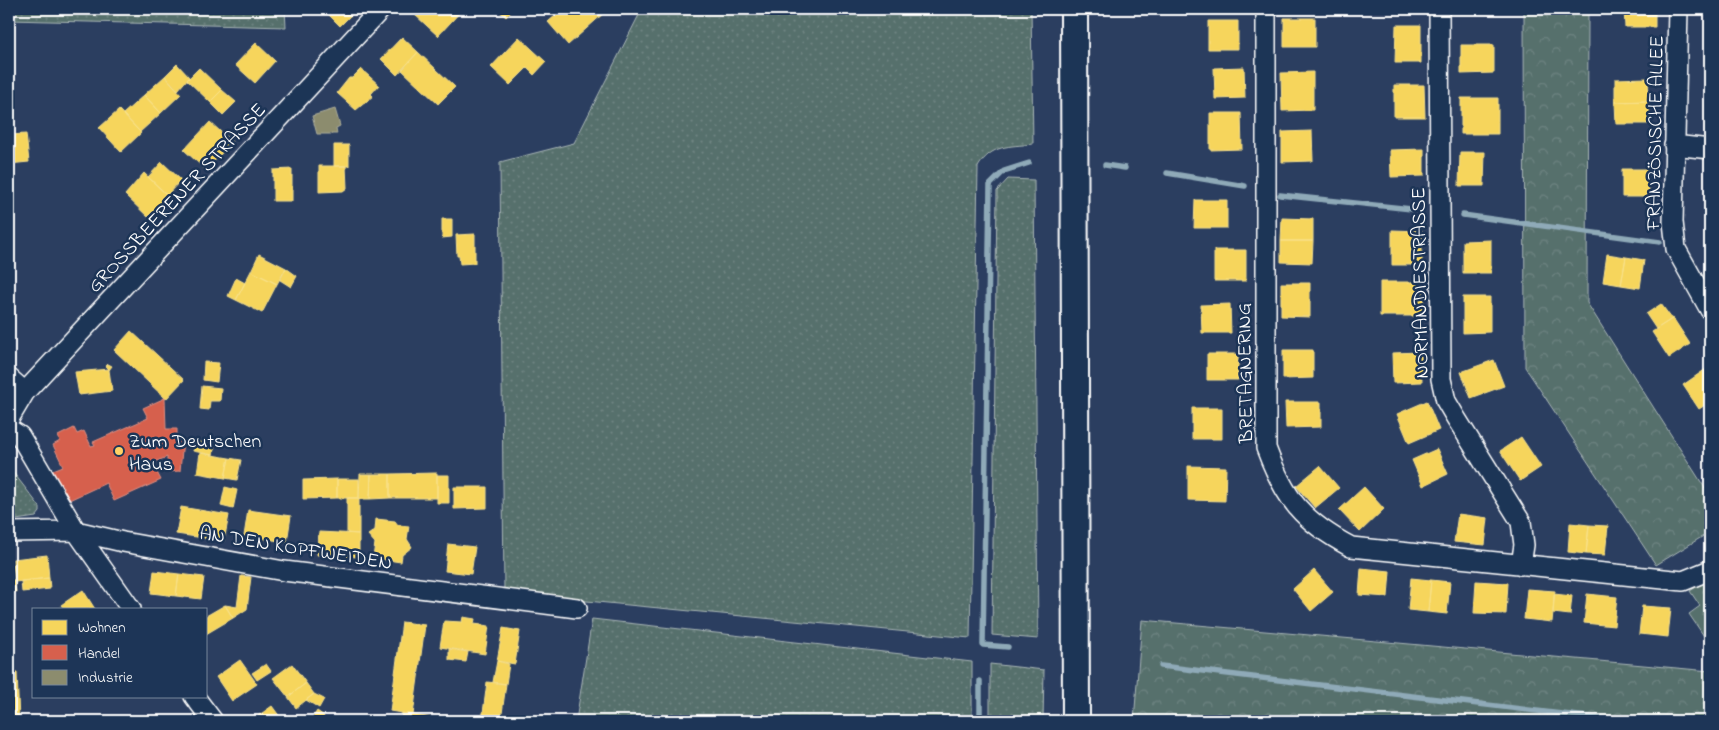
<svg xmlns="http://www.w3.org/2000/svg" width="1719" height="730" font-family="'Indie Flower',sans-serif">
  <defs>
    <pattern id="grass-dots" width="8" height="8" patternUnits="userSpaceOnUse" patternTransform="scale(1.25)"><rect width="8" height="8" fill="#566f6c"/><path d="M2 2h.1M6 6h.1" fill="none" stroke="#6f8582" stroke-width="1.8" stroke-linecap="round"/></pattern>
    <pattern id="forest-crowns" width="20" height="18" patternUnits="userSpaceOnUse" patternTransform="scale(1.25)"><rect width="20" height="18" fill="#566f6c"/><path d="M2 6a3 3 0 1 1 6 0M12 15a3 3 0 1 1 6 0" fill="none" stroke="#6f8582"/></pattern>
  </defs>
  <rect width="100%" height="100%" fill="#2b3e60"/>
  <filter id="ink" filterUnits="userSpaceOnUse"><feTurbulence type="fractalNoise" baseFrequency=".02" numOctaves="2"/><feDisplacementMap in="SourceGraphic" scale="10" xChannelSelector="R" yChannelSelector="G"/><feConvolveMatrix kernelMatrix="1 2 1 2 8 2 1 2 1" color-interpolation-filters="sRGB"/></filter>
  <g filter="url(#ink)">
    <!-- grass -->
    <path fill="url(#grass-dots)" stroke="#aab7b6" d="M9 9H285L286 27 9 20Z
      M642 9H1031L1033 144C1008 147 992 144 978 167L970 638 504 593 500 162 574 143Z
      M1008 179 1034 180 1038 639 992 635 997 191Z
      M9 467 40 507V512L36 517 9 521Z
      M592 619 972 662V721H576Z
      M990 664 1044 670 1043 721H990Z"/>
    <!-- forest -->
    <path fill="url(#forest-crowns)" stroke="#aab7b6" d="M1524 9H1588L1587 303 1710 496V532L1656 565 1525 367Z
      M1710 578V645L1689 614 1700 606 1690 591Z
      M1142 620 1710 671V721H1134Z"/>
    <!-- homes -->
    <path fill="#f6d55c" stroke="#f9e28d" d="M323 9H357L340 26Z
      M419 9H463L438 36 414 14Z
      M497 9H514L506 17Z
      M563 9H602L605 12 568 45 548 22Z
      M1374 9H1408V10H1374Z
      M1459 9H1491V12L1459 13Z
      M1624 9H1655V27H1625Z
      M1284 18H1315V47H1284Z
      M1208 21H1238V49H1208Z
      M1396 25H1421V63H1395Z
      M402 37 418 52 397 75 381 59Z
      M519 37 546 62 534 75 527 68 510 85 491 67Z
      M256 43 275 61 255 83 235 65Z
      M1461 45H1494V73L1461 74Z
      M1708 45H1710V65H1708Z
      M418 52 455 87 438 104 402 70Z
      M177 64 189 77 178 90 165 76Z
      M1244 67 1245 98 1215 99 1214 68Z
      M199 68 222 90 210 102 187 80Z
      M361 69 379 85 371 94 373 96 356 110 337 93 349 78H352Z
      M1313 72V110L1282 111 1281 73Z
      M165 76 181 94 161 113 144 95Z
      M1648 78 1649 101 1615 102V79Z
      M1394 85H1424L1425 117H1394Z
      M1709 85H1710V118L1709 107H1706Z
      M222 90 236 102 223 115 210 102Z
      M144 95 161 113 140 132 123 114Z
      M1461 98H1498V134H1461Z
      M1649 101V124H1616L1615 102Z
      M119 110 141 133 121 152 99 128Z
      M1210 113H1241L1242 149 1210 150Z
      M210 122 232 142 206 170 184 150Z
      M1312 131 1313 161 1282 162V132Z
      M26 134 29 162 9 164V135Z
      M334 145H349V166H334Z
      M1424 149V176L1391 177 1390 150Z
      M1460 152H1485L1484 186H1459Z
      M162 162 181 180 167 195 148 177Z
      M319 166H346L347 188 343 191 319 192Z
      M292 169V201H273V170Z
      M1622 169H1649V197H1622Z
      M144 173 168 196 148 217 125 195Z
      M1195 200H1227V228H1194Z
      M1282 218 1313 219V241H1281Z
      M442 219H452V237L442 238Z
      M1392 230 1422 231V265H1392Z
      M475 234V263L460 264 459 256H457L456 235Z
      M1491 240V273H1463V241Z
      M1281 241H1313L1312 263 1281 262Z
      M1214 250H1246V281H1214Z
      M259 254 286 268 277 284 251 271Z
      M1607 254 1626 257 1621 285 1603 282Z
      M1626 257 1644 260 1640 288 1621 285Z
      M286 268 297 276 291 287 280 280Z
      M251 271 277 284 262 313 236 300Z
      M236 278 245 283 236 300 228 296Z
      M1380 282H1424V316H1380Z
      M1281 283H1310V317L1281 316Z
      M1463 297H1490V332L1463 333Z
      M1230 304 1231 333H1202L1201 305Z
      M1661 304 1672 319 1656 329 1646 314Z
      M1673 318 1690 344 1669 358 1652 332Z
      M131 331 184 380 166 399 114 350Z
      M1283 350H1313V378L1283 379Z
      M1421 352 1422 382 1393 383 1392 353Z
      M1207 354H1238V380H1207Z
      M1494 360 1504 386 1471 398 1461 372Z
      M204 362 219 363 217 382 203 380Z
      M108 364 112 366 109 370 112 391 79 395 75 372 109 369 106 366Z
      M1706 369 1710 376V402L1699 409 1683 385Z
      M202 386 221 388 220 401H210L209 410 200 409Z
      M1427 401 1439 430 1409 443 1397 414Z
      M1285 402H1321V427L1286 428Z
      M1192 408H1222V439H1192Z
      M1521 437 1541 467 1520 481 1500 451Z
      M195 441 215 444 213 455 193 451Z
      M1437 449 1448 474 1423 486 1412 460Z
      M200 453 229 458 225 478 197 473Z
      M229 458 241 460 237 480 225 478Z
      M1188 466 1226 467 1225 501 1188 500Z
      M1320 466 1339 488 1315 508 1296 486Z
      M437 473V498H390V474Z
      M360 474H371L370 499H359Z
      M371 474H390V498L370 499Z
      M437 475H449V503H437Z
      M337 479V498L303 499V480Z
      M337 479H359V498H337Z
      M225 487 237 490 233 509 221 506Z
      M454 487H487V508L454 509Z
      M1364 487 1384 509 1360 532 1339 510Z
      M347 498H359V534L347 533Z
      M181 507 229 515 224 541 176 534Z
      M248 510 291 516 287 542 244 536Z
      M1458 514 1488 518 1485 545 1454 542Z
      M376 519 395 521 398 525 409 526 407 539 412 547 402 555 401 562 373 558 375 543 368 535 375 530Z
      M1570 523 1589 525 1586 554 1568 552Z
      M1589 525 1608 526 1605 555 1586 554Z
      M319 532 359 534V557L317 555Z
      M448 544 475 547 471 574 445 571Z
      M47 555 49 578 15 582 13 559Z
      M1361 568 1390 571 1388 597 1359 595Z
      M1314 570 1333 592 1311 611 1293 589Z
      M154 571 179 574 176 596 151 593Z
      M179 574 204 577 201 599 176 596Z
      M241 576 251 577 247 609 233 618 225 605 237 607Z
      M49 578 50 589 22 592 21 581Z
      M1411 578 1431 580 1428 612 1408 610Z
      M9 580H14L16 592 9 593Z
      M1431 580 1450 582 1447 614 1428 612Z
      M1476 581 1508 583 1506 614 1474 613Z
      M1527 589 1555 591 1552 622 1524 619Z
      M83 590 95 609H64L61 605Z
      M1554 594 1572 596 1570 615 1553 613Z
      M1587 594 1617 597 1614 626 1584 623Z
      M225 605 233 618 206 634V616Z
      M1642 606 1671 608 1668 637 1639 634Z
      M463 617 475 619 474 624 489 626 485 654 440 647 444 621 462 622Z
      M402 622 425 625 413 715 390 711Z
      M503 628 520 631 515 664 497 661Z
      M449 649 468 652 466 662 449 660Z
      M240 660 257 684 232 701 216 677Z
      M497 661 509 664 506 684 493 682Z
      M266 664 271 671 257 680 252 673Z
      M292 664 306 683 288 697 273 678Z
      M17 672 19 721H9V673Z
      M487 682 506 684 501 721H482Z
      M306 683 314 694 296 708 288 697Z
      M314 694 324 699 319 708 306 700Z
      M272 706 283 721H251Z
      M317 711 324 716 321 721 311 720Z
      M402 713 413 715 453 721H401Z"/>
    <!-- shops -->
    <path fill="#d6604d" stroke="#e29082" d="M165 398 166 429H177V439L183 440 180 471 167 472V457L152 463 161 480 114 501 106 483 67 501 53 470 63 466 53 445 60 441 58 436 74 428 77 434 84 431 91 446 95 445 93 442 148 418 143 408Z"/>
    <!-- industry -->
    <path fill="#8c8c6e" stroke="#aeae9a" d="M335 109 340 126 336 128 337 134H317L312 116Z"/>
    <g fill="none" stroke-linecap="round" stroke-linejoin="round">
      <!-- stream -->
      <path stroke="#8faab8" stroke-width="5.5" d="M1105 165 1125 168
        M1167 173 1245 186
        M1280 195 1421 210
        M1463 215 1660 242
        M1707 249H1710
        M1008 647 983 645 990 185 1004 171 1029 163
        M1161 666 1621 721
        M980 681V721"/>
      <!-- street casing -->
      <g stroke="#fff" stroke-width="22">
        <path id="street" d="M1266 9V448C1285 499 1302 521 1351 547L1683 581 1710 570
          M1439 9 1441 379 1446 401 1456 418 1521 522 1524 545 1521 565
          M1678 9 1673 222 1676 249 1710 310
          M1674 145 1710 149
          M9 378 25 392
          M9 419 25 392 381 9
          M9 429 20 436 76 531 131 609
          M9 532 76 531 123 542 284 571 577 608
          M194 696 213 721"/>
      </g>
      <!-- secondary casing -->
      <g stroke="#fff" stroke-width="30">
        <path id="secondary" d="M1074 9 1076 721"/>
      </g>
      <!-- street -->
      <use href="#street" stroke="#1d3557" stroke-width="19"/>
      <!-- secondary -->
      <use href="#secondary" stroke="#1d3557" stroke-width="26"/>
    </g>
  </g>
  <!-- markers -->
  <circle fill="#ffd166" stroke="#1d3557" stroke-width="2" cx="119" cy="451" r="5"/>
  <g text-anchor="middle" stroke-width="5" stroke-linejoin="round" paint-order="stroke">
    <!-- street labels -->
    <g font-size="20" fill="#fff" stroke="#1d3557">
      <text transform="translate(1654 133) rotate(-89)" y="7">FRANZÖSISCHE ALLEE</text>
      <text transform="translate(176 197) rotate(-47)" y="7">GROSSBEERENER STRASSE</text>
      <text transform="translate(1419 283) rotate(-91)" y="7">NORMANDIESTRASSE</text>
      <text transform="translate(1244 373) rotate(-91)" y="7">BRETAGNERING</text>
      <text transform="translate(296 547) rotate(9)" y="7">AN DEN KOPFWEIDEN</text>
    </g>
    <!-- poi labels -->
    <g font-size="20" fill="#fff" stroke="#1d3557" text-anchor="start">
      <text x="129" y="447">Zum Deutschen<tspan x="129" dy="23">Haus</tspan></text>
    </g>
  </g>
  <!-- margin -->
  <rect width="1719" height="730" fill="none" stroke="#1d3557" stroke-width="30"/>
  <rect x="15" y="15" width="1689" height="700" fill="none" stroke="#fff" stroke-width="2" filter="url(#ink)"/>
  <!-- legend -->
  <rect x="32" y="608" width="175" height="90" fill="#1d3557" stroke="#77869a"/>
  <rect x="42" y="620" width="25" height="15" fill="#f6d55c" stroke="#77869a"/>
  <text x="78" y="632" font-size="15" fill="#ffffff">Wohnen</text>
  <rect x="42" y="645" width="25" height="15" fill="#d6604d" stroke="#77869a"/>
  <text x="78" y="658" font-size="15" fill="#ffffff">Handel</text>
  <rect x="42" y="670" width="25" height="15" fill="#8c8c6e" stroke="#77869a"/>
  <text x="78" y="682" font-size="15" fill="#ffffff">Industrie</text>
</svg>
